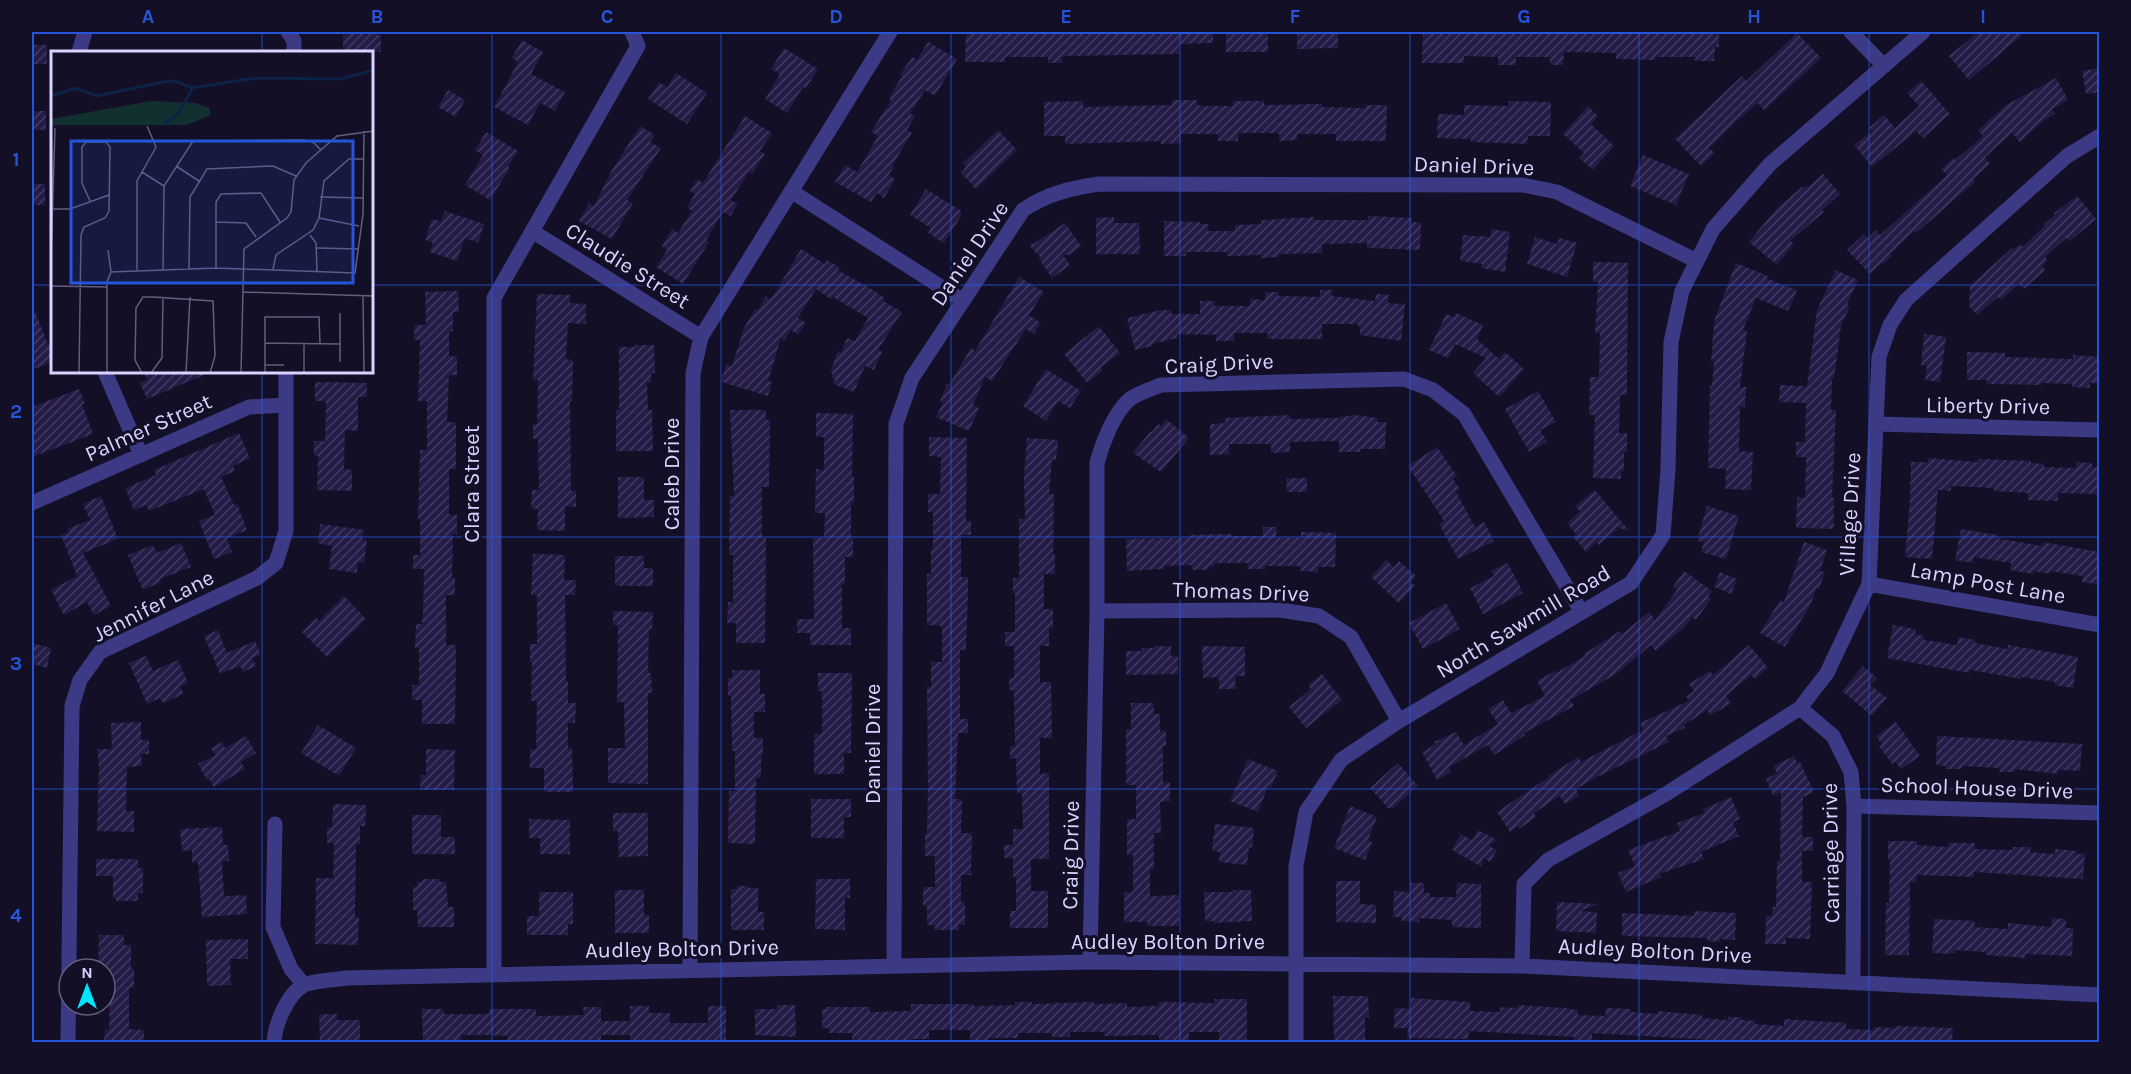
<svg xmlns="http://www.w3.org/2000/svg" width="2131" height="1074" font-family="Karla,sans-serif">
  <defs>
    <pattern id="building-hatch" width="6" height="6" patternUnits="userSpaceOnUse" patternTransform="scale(1.5)"><rect width="6" height="6" fill="#241b47"/><path d="M-1 1l2-2M0 6l6-6M5 7l2-2" fill="none" stroke="#433b63"/></pattern>
  </defs>
  <rect width="100%" height="100%" fill="#130f26"/>
  <!-- building -->
  <path fill="url(#building-hatch)" d="M347 32H377V35H381V52H343V35H347Z
    M966 32H1213V43L1179 44V54L1065 56 1062 57V63H1048V57H1005V62H965Z
    M1226 32H1268V52H1226Z
    M1297 32H1338V48L1297 49Z
    M1423 32H1719V47H1715L1714 61H1695V57H1656L1655 60 1616 59V53L1564 52 1563 65H1550V57H1516V65H1498V57L1464 56V63H1422Z
    M1978 32H2026L1969 80 1949 56Z
    M1797 33 1821 58 1764 110 1758 103 1737 121 1709 148 1715 153 1701 166 1675 139 1742 76 1746 81Z
    M522 40 543 52 531 74 565 92 555 111 540 103 528 125 494 107 518 62 512 58Z
    M928 42 957 59 935 96 925 90 910 114 915 116 907 130 912 133 892 166H894L889 175 895 179 884 198 877 193 871 202 835 182 845 165 857 172 878 136 871 132 891 100 889 98 902 76 900 75 912 57 917 60Z
    M32 45H47V64H32Z
    M784 48 818 69 806 88 803 87 787 113 765 99 780 74 771 69Z
    M2100 68V92L2086 94 2082 71Z
    M676 73 707 93 687 124 648 99 659 82 667 87Z
    M2056 78 2068 100 2052 109 2055 114 2043 121 2020 142 2012 133 1985 157 1990 164 1973 179 1976 181 1916 233 1914 231 1890 254 1892 256 1883 264 1881 263 1870 274 1847 250 1864 234 1868 238 1876 230 1880 235 1947 175 1941 169 1953 158 1955 160 1983 136 1978 130 2006 105Z
    M1921 81 1950 114 1923 138 1916 131 1872 167 1854 145 1872 131 1869 128 1884 115 1895 128 1919 106 1907 93Z
    M448 90 465 100 456 117 438 107Z
    M1172 100H1197V105L1204 106H1233V101H1264V105L1322 104V107L1365 108V105H1387L1386 141H1336V134H1297V140L1279 141V133H1238V141H1218V134H1181V143L1161 144V141L1065 144V136H1044V102L1083 101V107L1172 105Z
    M1509 101 1551 102 1550 136H1528L1527 144 1471 142V139L1437 138 1438 114 1464 115V105L1508 106Z
    M1588 106 1598 116 1591 124 1614 146 1593 170 1579 158 1584 153 1563 134Z
    M32 111H46V130H32Z
    M745 116 772 133 760 151 765 154 752 174 749 172 731 200 738 204 730 216 723 212 706 240 709 242 683 284 656 267 667 250 662 246 672 229 678 233 692 211 687 207 695 194 690 191 697 179 703 183Z
    M640 126 655 135 650 142 661 148 627 200 633 203 612 239 579 221 589 203 594 206 612 170Z
    M998 130 1017 150 976 189 961 173 966 167 963 163Z
    M486 132 518 151 508 166 510 168 490 200 465 185 483 155 475 150Z
    M1643 155 1689 174 1676 205 1630 186Z
    M1823 174 1840 194 1822 210 1824 212 1790 241 1794 244 1777 265 1749 242 1777 208 1802 187 1803 188 1806 186 1808 187Z
    M32 184H45V205H32Z
    M926 189 961 211V216L944 243 928 233 931 228 910 215Z
    M2077 196 2096 219 2069 242 2066 238 2045 257 2048 260 2042 266 2045 270 2024 289 2019 284 2001 300 1998 297 1977 315 1969 306 1970 286 2012 248 2013 250 2020 244 2022 247 2045 226 2044 224 2055 215 2054 213Z
    M445 211 484 224 478 243 465 238 457 261 430 252 433 243 425 240 432 219 441 221Z
    M1368 216 1412 218V222L1421 223 1420 250 1367 248V243L1322 244V253L1279 254V257L1261 258V255L1227 256V252H1186V256H1164V221L1200 222V224H1208V231H1235V225L1261 224V220L1314 217V220H1368Z
    M1114 217V223H1139L1140 254H1096V218Z
    M1065 223 1081 246 1069 255H1063L1070 265 1052 278 1039 259 1040 257 1030 246Z
    M1491 229 1510 232 1505 272 1482 268V264L1460 261 1463 235 1491 237Z
    M1535 237 1557 244 1559 238 1577 243 1567 277 1527 264Z
    M801 249 825 264 827 260 839 267 838 270 873 290 885 298 883 301 902 312 878 350 882 352 874 370 865 366 854 392 833 384 835 379 832 378 833 374 830 372 838 351 841 353 847 338 855 341 868 318 833 297 831 299 816 289 798 318 806 323 798 335 791 330 784 341 781 338 768 381 772 382 768 396 721 382 726 364 732 366 744 328 755 309 758 310 766 296 770 299 775 293Z
    M1593 262 1628 263 1627 395H1620L1619 433H1627V452H1624V471H1621V479L1593 478 1595 415H1589L1590 377H1599L1600 333H1595L1598 282H1593Z
    M1736 263 1768 276 1766 278 1797 290 1788 311 1756 298 1743 330H1747L1740 387H1746L1745 407H1740L1739 451 1753 452 1751 490 1725 489 1726 469 1708 468 1710 386H1712L1714 361H1711L1713 344H1712L1715 318Z
    M1836 270 1858 280 1847 304 1850 306 1841 326 1834 378H1832L1831 410H1836L1832 498H1834V529L1796 528 1797 497 1805 498 1806 457H1796V442H1805L1806 403 1779 402 1780 385 1807 386 1817 310Z
    M1019 277 1044 292 1029 315 1041 323 1034 334 1026 329 992 381 985 377 973 405 979 408 969 431 936 417 943 402 940 401 947 384 949 385 971 348 975 351Z
    M1320 290H1332V296L1375 301 1376 294 1389 295 1388 303 1405 304 1401 341 1360 335V327H1358V324H1322V339H1267L1268 333H1234V341H1216V335L1177 334V338L1152 344V346L1135 350 1127 318 1161 310H1171L1172 314H1200V301H1215L1214 306H1250V299L1265 300V292H1279V296L1320 297Z
    M458 291 459 312H453V331L449 332V356L457 357V375H449L447 422H456V469H449V515H457V534L453 533 452 578H455V595H446V645H456L455 724H422V700H412V685H419V648H415L416 624H422V617H423L424 569H413V555H420V519H418L420 450H427V401H418L420 340H414V325H426L425 292Z
    M537 294 570 295V303L586 304V324L568 323 566 359 573 360 572 401H570L571 491H576V507L565 506V531L537 530 538 509 531 508 532 490H539L538 439H533V424H537L538 380H533Z
    M32 304 48 344 52 342V362L32 370Z
    M1456 313 1483 325 1477 339 1499 359 1505 352 1524 369 1499 397 1473 373 1486 358 1455 344 1448 358 1429 350 1446 314 1454 317Z
    M1099 326 1120 353 1101 367 1103 370 1087 383 1064 354Z
    M1924 334 1946 337 1940 382 1925 380 1927 366 1921 365Z
    M635 345H654L655 373H651V383H647L648 410H652L653 451H616V410H619V347H635Z
    M1967 352 2005 353V357L2073 359V355L2100 357V383H2090V388L2072 387V384L2041 383V385L1987 384V380H1967Z
    M1046 369 1081 391 1070 408 1058 401 1046 421 1023 406Z
    M144 372H211L147 399 140 383 147 380Z
    M315 382 367 383V397H358V431L345 430 344 469 352 470V491L317 490 318 456 314 455V441H325L326 401H315Z
    M79 389 85 403 82 404 93 434 32 457V407Z
    M1538 391 1556 422 1540 430 1547 442 1529 452 1505 409Z
    M730 410H766V420H770L769 487H762V538H766L765 643H736V623H727L728 602H733V555H729L730 496H734Z
    M816 413 853 414 852 476H854V502H851V538H853V557H845V584H842V628H851V645H810V633H797V619H814L813 538H824L825 513H815L816 469 824 470V437H816Z
    M1290 415V419L1339 418V417L1355 415 1378 418 1377 422H1386L1385 449H1360V452H1339V441L1290 442V452L1271 453V444H1229V454L1210 455V424L1225 423V418Z
    M1166 419 1189 438 1161 472 1133 453 1151 431 1152 432 1158 424 1161 426Z
    M239 433 250 458 233 466 235 471 221 477 234 505 237 504 247 530 227 538 232 552 214 559 199 521 215 515 204 489 149 511 146 505 134 510 125 488 156 475 154 470Z
    M929 437 967 438 966 521H971V535H961V577H968V592L966 650H960V719H968V733H958L955 799H962L961 833H972L971 875H961V902H965V925H959V930H935V925H927V906H923V887H935V856H925V833H927L928 789 927 687H931V662H942V626L927 625V574H931V549H933V512H928V494H940L941 457 929 456Z
    M1027 438 1058 440 1056 460 1052 459 1049 494H1054L1053 554H1055V574H1044V609H1053V628H1049V646H1040V682H1051L1052 738H1040V774L1049 773V859H1031V891H1048V928H1010V911H1016V877H1013V858H1004V845H1013V829H1023L1022 793H1017L1016 758 1010 759V746H1015L1014 690H1009V678H1014V646H1005V632H1015V593H1013V578H1019V519H1025L1024 478Z
    M1437 447 1457 476 1453 479 1460 489 1456 492 1475 527 1484 522 1494 541 1458 559 1439 524 1444 521 1408 466Z
    M1928 458 1978 462 1979 459 2031 461V463L2044 464V467L2076 468V462L2092 463V467H2100V494L2058 493V501L2028 500V493L1994 491V488L1951 486V491L1938 490 1932 559 1905 557 1910 500 1911 462H1928Z
    M618 477H644V500H654V517L618 518Z
    M1286 478H1307V492H1287Z
    M1595 490 1629 531 1616 527 1617 530 1599 545 1597 542 1586 552 1573 537 1576 534 1567 523 1580 511 1575 506Z
    M101 496 118 539 83 553 111 606 94 615 87 602 64 615 51 590 77 576 61 535 69 532 67 529 90 520 83 504Z
    M1707 506 1739 516 1726 559 1701 552 1704 542 1697 541Z
    M320 524 364 530 362 539 367 540 364 563 358 562 357 573 329 569 332 546 318 543Z
    M1263 527H1277L1276 538H1301V532L1336 533 1335 567H1318V572L1300 571V566H1265V569H1247L1248 563H1214V566H1209V570H1192V565L1164 566V569L1127 571 1126 539 1191 538V535L1232 534V536H1263Z
    M1961 529 1997 535 1996 538 2042 546V542L2100 552V585L2082 582 2083 576 2050 571V574L2033 571V574L2010 570 2011 563 1974 557 1973 563 1955 560Z
    M1804 542 1827 550 1820 571 1825 572 1819 589 1816 588 1811 604 1785 647 1760 633 1780 600 1784 602Z
    M181 543 191 567 160 579 161 582 143 590 128 555 153 545 157 553Z
    M533 554 565 555 564 580H576L575 595H565L566 682H568V703H576L575 723H568V748H572L573 792H544V768H530V749H536L537 701H531L532 662H530V644H537V595H531Z
    M615 556H644V568H653V586H615Z
    M1386 560 1394 567 1399 561 1416 576 1411 582 1415 586 1399 603 1371 577Z
    M1508 563 1523 593 1483 614 1470 588 1494 576 1491 571Z
    M1684 571 1712 591 1708 596 1711 599 1696 620 1692 617 1685 627 1656 651 1651 645 1616 674 1570 700 1574 706 1524 733 1525 735 1494 755 1488 745 1449 767 1451 772 1437 780 1422 752 1436 744 1434 742 1456 732 1464 745 1498 724 1488 709 1503 700 1511 713 1545 696 1537 681 1555 671 1556 673 1585 656 1584 654 1620 631 1622 634 1649 612 1655 620 1677 590 1673 587Z
    M1720 572 1737 579 1731 594 1714 587Z
    M344 596 366 619 327 657 302 632 316 618 319 621Z
    M1446 603 1460 629 1423 649 1409 623Z
    M613 611 653 612 652 629H649L648 673H651L652 693H648V784L608 783V748H625L624 702H617L618 625H613Z
    M1893 625 1916 629 1915 634 1924 636V640L1957 645 1958 637 1975 640V643L2008 649V645L2078 657 2073 688 2055 685V682L2021 677V679L1970 670 1969 673 1887 658Z
    M218 630 227 653 255 641 261 655 252 658 256 666 243 672 240 666 220 674 204 636Z
    M32 643 51 648 47 668 32 664Z
    M1749 645 1768 668 1755 679 1751 675 1726 696 1731 704 1710 715 1707 710 1684 725 1685 728 1666 736 1669 742 1599 776 1576 789 1579 796 1565 804 1560 796 1534 813 1536 817 1519 829 1518 826 1510 832 1497 812 1549 777 1548 776 1578 757 1581 762 1643 730 1640 723 1689 701 1686 696 1694 691 1689 684 1710 671 1713 675Z
    M1154 646H1171V656H1178V674L1126 675V651H1142V648H1154Z
    M1202 646 1245 647V676H1235L1236 689H1219V677L1203 678Z
    M146 656 153 671 178 660 188 683 180 686 184 694 163 703 160 698 147 704 129 663Z
    M1863 666 1877 678 1870 685 1887 698 1872 716 1842 691Z
    M732 670H760V694H765V712H754V738H763V755H761V777L756 778 755 844 728 843 729 791H735V751H732L731 696H728V678H732Z
    M818 673H852L851 753H844V774H814V734H822V691H818Z
    M1322 674 1342 700 1306 728 1289 707 1311 689 1308 685Z
    M1131 703H1154V714H1160V731H1166V746H1163V783H1170V801L1160 802 1161 833H1154V869H1150V896L1179 895V926H1148L1147 922H1124V892H1133V855H1127V819H1136V785H1126V729H1131Z
    M141 722V740H149V754H141L142 766 127 767 126 811H134V832L97 831 99 767 97 749H112L111 723Z
    M1896 722 1920 756 1901 769 1895 762 1892 764 1879 746 1882 744 1876 736Z
    M318 725 356 748 339 776 301 753Z
    M246 736 256 753 241 762 245 769 214 787 209 779 207 780 198 764 215 755 211 748 222 742 225 748Z
    M1937 736 2082 744 2080 771 2058 770V774L2015 769V772H1999L2000 768 1962 766V769H1946V766L1936 765Z
    M426 749 455 750 454 790H420L421 775H426Z
    M1794 756 1797 763 1800 762 1814 792 1803 797 1802 837H1813V851H1802V882H1812L1810 939 1786 938V944H1765L1766 916H1772L1773 907H1776L1777 861H1780L1781 792 1773 796 1766 779 1777 773 1773 766Z
    M1248 759 1278 771 1271 788 1268 787 1258 812 1230 801Z
    M1398 763 1418 786 1393 808H1388L1370 788Z
    M1731 797 1740 819 1733 822 1739 836 1701 852 1704 859 1659 874 1661 877 1626 892 1618 873 1635 866 1628 850 1680 831 1677 823 1705 813 1703 809Z
    M811 799H851V817H844V838H811Z
    M333 804 366 805 365 826H360V844H356L355 917H359L358 945 315 944 316 878H333L334 843H327V827H332Z
    M1350 806 1377 817 1368 840 1372 842 1365 860 1334 848Z
    M613 813H648V856L619 857 618 831H613Z
    M412 815H441V837H455V854H412Z
    M529 819 570 820V854H540V838H529Z
    M1215 824 1254 828 1252 848 1249 847 1247 865 1219 862 1220 852 1212 851Z
    M222 827 223 845H228L229 861H222L224 896 246 895 247 914 202 917 198 862 192 863V850L182 851 180 829Z
    M1478 830 1497 840 1489 846 1497 850 1490 862 1483 858 1482 867 1452 850 1461 834 1472 840Z
    M1888 841H1917V845L1948 847V843H1975V849L2013 850V847H2031L2030 852 2055 854V849L2077 851V854H2085L2083 879 1974 872V877L1917 875 1916 882H1910L1909 955H1885L1886 903H1889L1890 860H1888Z
    M96 859H138V868H143V893H138V901H116V898H113V876H96Z
    M422 879H440V882H446L448 907H454V927H418L417 910H413V887H417V882H422Z
    M816 879H850V898H845V930L815 929Z
    M1336 881H1360V904L1376 905V923L1336 922Z
    M1410 883H1424V893H1430V897H1456L1457 883 1481 884V928L1452 927V920L1419 918V922L1402 921V917H1393L1394 891 1410 892Z
    M737 886H749V888H758V912H764V930H731V889H737Z
    M615 890H644V915H649V933H615Z
    M1233 890H1251L1252 921 1213 923V921H1205L1204 892H1233Z
    M539 892H573V924H568V935H527V916H539Z
    M1557 902 1598 904 1580 911 1597 912 1596 933 1556 931Z
    M1694 911 1736 913 1735 940 1720 939V942L1707 941V938L1622 936V913L1694 916Z
    M2052 918 2066 919V928H2073L2072 956 2025 954V958L1986 955V952L1955 950V953H1951L1950 954 1932 953 1934 919 1975 921 1974 927 2008 929V923L2051 927Z
    M99 935H124V945H131V969H134V988H129V1029L144 1030V1042H104L105 1030H109L110 988H105V969H98Z
    M248 939V959H230L231 985 207 986 206 940Z
    M1333 996H1368L1369 1017H1365V1042H1334Z
    M1411 998 1470 1002V1011L1500 1012V1007L1517 1008V1005L1565 1008 1578 1010V1015L1605 1016 1606 1008 1631 1009V1012L1658 1014V1011L1702 1015V1018L1728 1020V1017H1741V1020L1755 1021V1024L1784 1026V1019L1846 1023V1029L1874 1030V1027L1897 1028V1026L1953 1028 1952 1042H1712V1040L1592 1033V1042H1573L1574 1037 1469 1031 1468 1039 1407 1038 1408 1028H1394L1395 1008 1411 1009Z
    M1214 999H1247V1042H1219V1032H1189V1042H1159V1035L1104 1036V1032H1070V1037H1052V1033H1018V1038H988V1041H970V1030H929V1039H912V1042H852V1033H829V1028H822V1009H827V1007H870V1012L911 1011V1004H974V1006L1015 1005V1002H1032V1004L1094 1002V1004L1127 1003V1007L1159 1006V1002L1214 1003Z
    M777 1005H795L796 1037 755 1035V1009H777Z
    M630 1006H649V1013H670V1023H708V1006H726V1042H630V1035H601V1042H507V1036L489 1035H461V1042H423L422 1009H443L444 1014H489V1009H536V1016L584 1015 583 1007H601V1021H630Z
    M319 1014H337V1020H360V1042H320Z"/>
  <g fill="none" stroke-linecap="round" stroke-linejoin="round">
    <!-- street -->
    <path stroke="#3d3a85" stroke-width="15" d="M288 32 294 41V52
      M1851 32 1884 66
      M79 52 85 32
      M791 191 963 301
      M532 231 701 337
      M105 372 141 455
      M1876 424 2100 430
      M32 503 249 407 286 405
      M1869 584 2100 625
      M1097 611 1280 610 1319 616 1351 637 1399 721
      M1800 708 1833 736 1851 772 1854 806 1853 982
      M1854 806 2100 813
      M275 824 273 927 291 969 304 985
      M1090 962 1097 611V463C1102 444 1114 412 1130 399 1138 393 1151 389 1161 385L1404 379 1433 390 1464 414 1581 611
      M894 966 896 424 912 378 1023 210C1047 194 1070 188 1099 184L1523 185 1557 192 1697 261
      M1522 966 1524 884 1548 860 1666 794 1800 708 1827 673 1869 584 1879 357 1890 325 1906 300 2067 156 2100 136
      M690 971 693 373 701 337 890 32
      M494 975V298L638 46 632 32
      M68 1042 72 706 80 680 100 652 257 578 276 563 286 531V372
      M274 1042C275 1025 287 994 304 985 313 981 335 980 346 978L1090 962 1522 966 2100 995
      M1296 1042V866L1306 812 1341 760 1399 721 1631 583 1663 535 1668 469 1671 342 1682 291 1713 229 1770 164 1923 32"/>
  </g>
  <!-- grid -->
  <path fill="none" stroke="#2655da" stroke-width="1.5" stroke-opacity="0.55" d="M262 32V52M492 32V1042M721 32V1042M951 32V1042M1180 32V1042M1410 32V1042M1639 32V1042M1869 32V1042M32 285H52M372 285H2100M262 372V1042M32 537H2100M32 789H2100"/>
  <g text-anchor="middle" stroke-width="6" stroke-linejoin="round" paint-order="stroke">
    <!-- street labels -->
    <g font-size="22" fill="#d9d4ff" stroke="#130f26">
      <text transform="translate(1474 165) rotate(2)" y="8">Daniel Drive</text>
      <text transform="translate(969 253) rotate(-56)" y="8">Daniel Drive</text>
      <text transform="translate(628 265) rotate(32)" y="8">Claudie Street</text>
      <text transform="translate(1219 363) rotate(-3)" y="8">Craig Drive</text>
      <text transform="translate(1988 405) rotate(1)" y="8">Liberty Drive</text>
      <text transform="translate(148 427) rotate(-24)" y="8">Palmer Street</text>
      <text transform="translate(671 474) rotate(-90)" y="8">Caleb Drive</text>
      <text transform="translate(471 484) rotate(-90)" y="8">Clara Street</text>
      <text transform="translate(1849 514) rotate(-87)" y="8">Village Drive</text>
      <text transform="translate(1988 582) rotate(10)" y="8">Lamp Post Lane</text>
      <text transform="translate(1241 591) rotate(2)" y="8">Thomas Drive</text>
      <text transform="translate(153 605) rotate(-27)" y="8">Jennifer Lane</text>
      <text transform="translate(1523 621) rotate(-31)" y="8">North Sawmill Road</text>
      <text transform="translate(872 744) rotate(-90)" y="8">Daniel Drive</text>
      <text transform="translate(1977 787) rotate(2)" y="8">School House Drive</text>
      <text transform="translate(1830 853) rotate(-91)" y="8">Carriage Drive</text>
      <text transform="translate(1070 855) rotate(-89)" y="8">Craig Drive</text>
      <text x="1168" y="949">Audley Bolton Drive</text>
      <text transform="translate(682 948) rotate(-1)" y="8">Audley Bolton Drive</text>
      <text transform="translate(1655 950) rotate(3)" y="8">Audley Bolton Drive</text>
    </g>
  </g>
  <!-- overview -->
  <g transform="translate(51 51)">
    <rect width="322" height="322" fill="#130f26"/>
    <path d="M100 50 145 52 158 57 160 64 136 74H0V68Z" fill="#12302f"/>
    <path fill="none" stroke="#0c2248" stroke-width="3" d="M0 45 24 37 46 45 112 31 124 30 141 37 204 27 289 28 323 19M115 72 128 62 141 38"/>
    <path fill="none" stroke="#625e7d" stroke-width="1.5" d="M125 115 148 130M91 121 113 135M269 146 312 147M1 158H19L58 144M268 167 308 175M165 171 195 172 205 186M259 184 265 192 266 220M266 197 308 198M57 199 60 221M0 208 4 77M165 217V151L170 143 210 142 229 171M138 218 139 146 156 118 222 115 245 125M222 218 225 204 262 179 268 167 273 130 298 108H312M86 219V130L105 96 96 75M112 219 113 135 142 90 252 89 262 91 270 99M0 235 56 236M192 241 323 245M312 245 313 322M289 262V311M0 265V322M214 292 289 293M253 292V322M214 314H233M28 322 30 184 33 176 54 167 58 160 59 96 55 91H35L31 96V132L39 150M56 322V231L60 221 165 217 304 222 312 163 313 80M91 322 84 309 85 257 92 246H102L162 250 164 305 159 322M100 322 111 307 112 246M135 322 139 246M190 322 193 198 236 167 240 161 243 129 255 112 286 85 323 80M214 322V266H268L269 292"/>
    <path fill="#2655da" fill-opacity="0.15" stroke="#2655da" stroke-width="3" d="M20 90H302V232H20Z"/>
    <rect width="322" height="322" fill="none" stroke="#d9d4ff" stroke-width="3"/>
  </g>
  <!-- border -->
  <rect width="2131" height="1074" fill="none" stroke="#130f26" stroke-width="66"/>
  <!-- north arrow -->
  <g transform="translate(87 987)"><circle r="28" fill="#130f26" stroke="#625e7d" stroke-width="1.5"/>
  <path d="M0-4.5L10 22L0 15L-10 22Z" fill="#00e5ff"/>
  <text y="-9" font-size="16" font-weight="bold" text-anchor="middle" fill="#d9d4ff">N</text>
  </g>
  <rect x="33" y="33" width="2065" height="1008" fill="none" stroke="#2655da" stroke-width="2"/>
  <g font-size="20" text-anchor="middle" font-weight="bold" fill="#2655da">
    <text x="148" y="23">A</text>
    <text x="377" y="23">B</text>
    <text x="607" y="23">C</text>
    <text x="836" y="23">D</text>
    <text x="1066" y="23">E</text>
    <text x="1295" y="23">F</text>
    <text x="1524" y="23">G</text>
    <text x="1754" y="23">H</text>
    <text x="1983" y="23">I</text>
    <text x="16" y="166">1</text>
    <text x="16" y="418">2</text>
    <text x="16" y="670">3</text>
    <text x="16" y="922">4</text>
  </g>
</svg>
